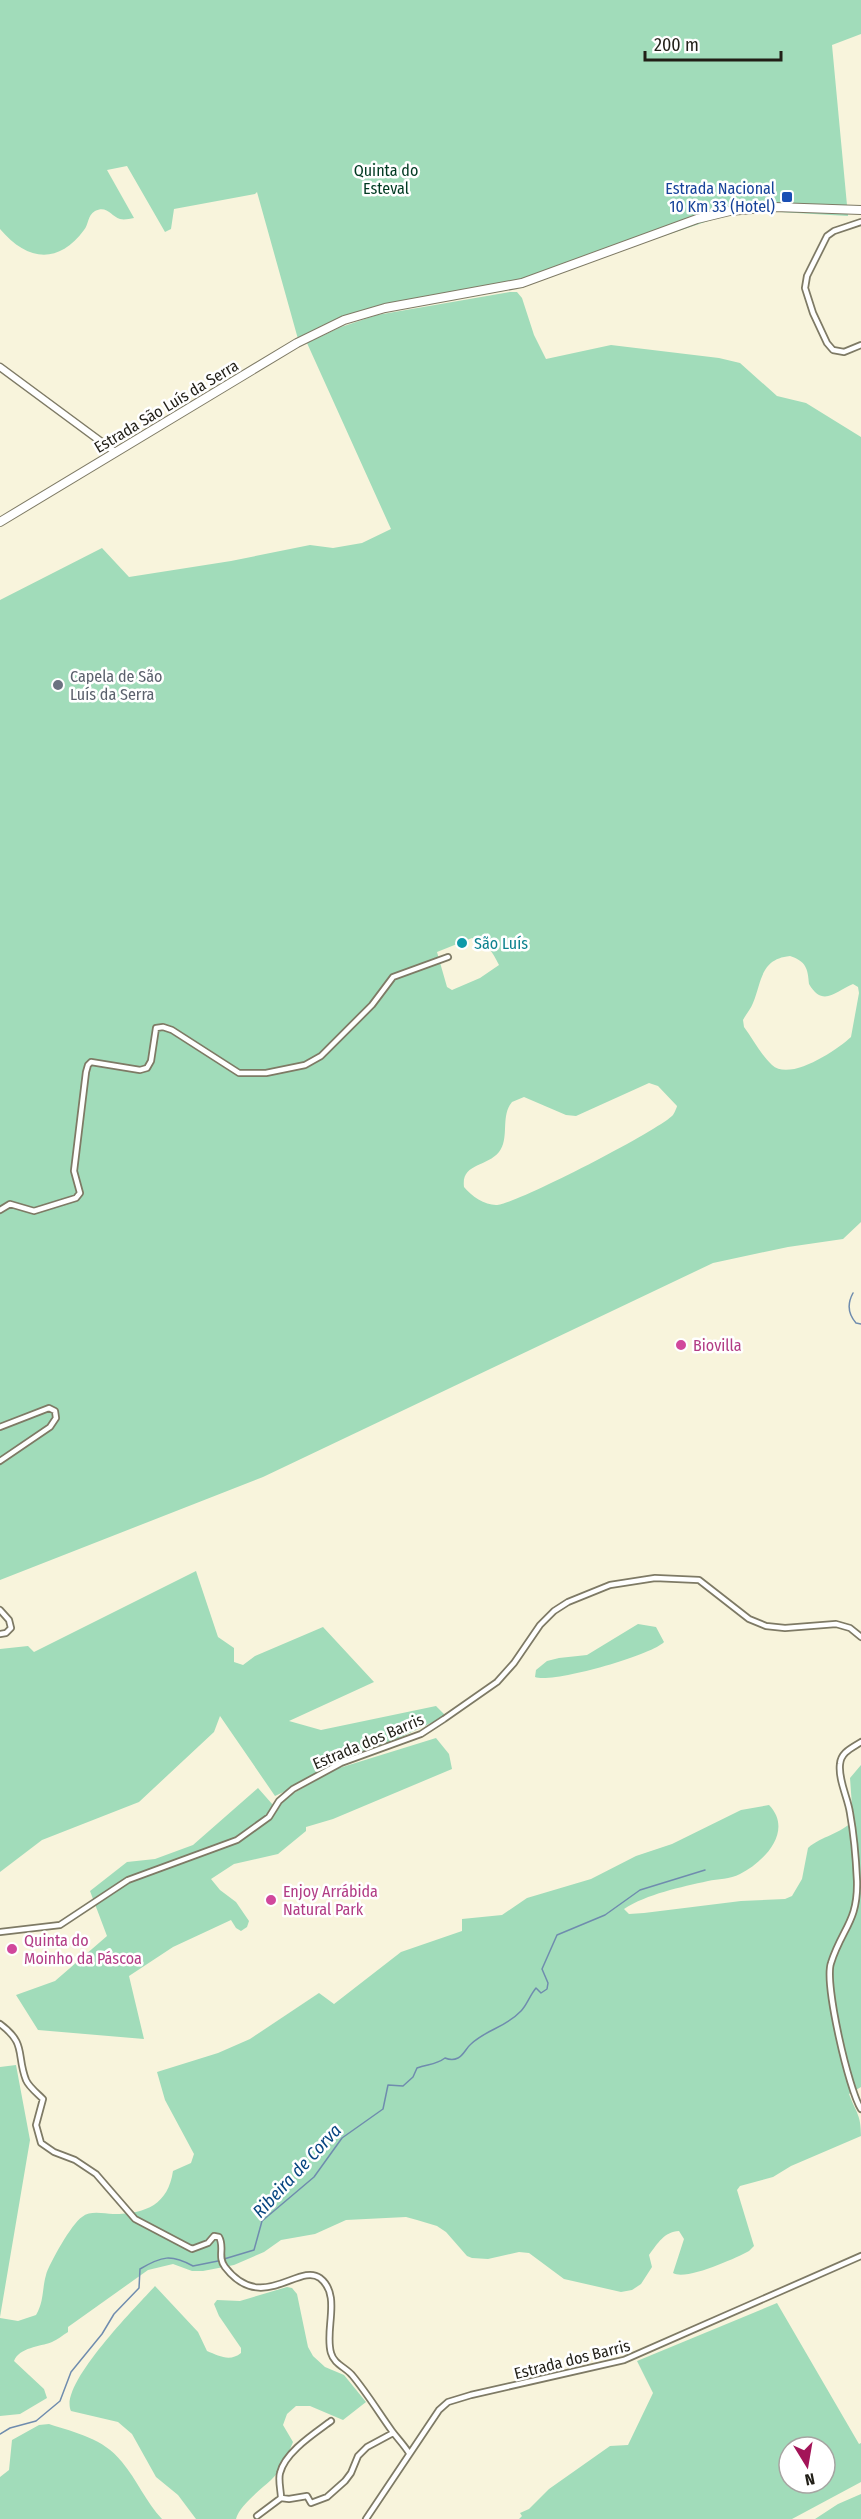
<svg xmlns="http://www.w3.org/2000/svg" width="861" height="2519" font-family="'Fira Sans Condensed',sans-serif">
  <rect width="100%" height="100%" fill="#f8f4dc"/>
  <!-- green -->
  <path fill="#a1dcba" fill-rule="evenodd" d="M0 0H861V34L832 45 848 216 762 211 720 217 540 278 350 315 323 325 298 339 257 192 255 194 174 209 171 229 165 232 127 166 107 170 134 218C129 219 124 220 120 219 111 216 107 205 95 211 87 216 89 224 84 230 58 265 27 261 0 229Z
    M510 292H517L522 298 534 335 546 359 611 345 719 358 740 363 777 396 806 403 861 437V1222L843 1239 788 1247 713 1263 263 1477 0 1580V600L102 548 129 577 231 561 310 545 333 548 362 543 391 529 307 343 341 327 377 315ZM472 938C487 943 492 951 499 965L480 978 452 990 447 987 437 952ZM790 956C806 961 808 969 809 984 823 1008 836 991 853 984L858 987 859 993 851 1037C837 1050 790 1082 772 1065 761 1055 753 1039 744 1027L743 1020C746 1014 751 1009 753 1003 762 982 760 959 790 956ZM649 1083 658 1086 677 1106C677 1107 674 1114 673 1115 661 1129 513 1206 496 1205 485 1205 471 1196 464 1187 461 1163 487 1167 499 1152 510 1138 500 1116 512 1102L524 1097 566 1115 576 1116Z
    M196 1571 218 1637 234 1648V1662L243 1665 255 1656 323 1627 374 1682 289 1721 321 1730 436 1706 446 1716 275 1796 220 1716 214 1732 139 1802 42 1840 0 1872V1649L28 1646 34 1652Z
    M638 1624 656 1627 664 1642C652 1655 552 1684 535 1677L536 1670 547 1661 559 1658 587 1655Z
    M436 1738 449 1754 452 1769 333 1819 306 1827V1831L278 1854 234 1864 211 1879 220 1890 236 1902 249 1921 247 1927 241 1931 236 1928 231 1920 173 1947 129 1976 144 2039 38 2030 16 1995 55 1981 107 1936 90 1891 127 1862 155 1859 193 1845 258 1788 273 1805 336 1769Z
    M861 1765V2087L849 2094C856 2113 861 2114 861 2136L791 2166 773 2177 740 2186 737 2190 754 2246 749 2251C736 2258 686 2281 673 2273L684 2239 679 2231C664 2232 658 2243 649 2255L652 2267 641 2284 632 2290 621 2292 564 2279 529 2253 519 2252 488 2259 472 2258 467 2256 446 2232 437 2226 417 2220 406 2217 346 2220 315 2234 281 2240 264 2252 234 2265 203 2271H192L173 2264 148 2270 68 2327V2332C63 2335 57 2340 52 2342 39 2347 20 2347 14 2361L44 2389 47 2398 20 2414 0 2416V2318L18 2321 36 2315C44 2302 42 2289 46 2275 49 2264 72 2223 82 2217 91 2210 104 2214 113 2214 147 2214 168 2204 173 2171L191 2163 194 2154 165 2100 157 2072 218 2053 250 2039 319 1993 334 2004 401 1952 462 1931V1919L502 1915 527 1898 591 1879 636 1856 672 1844 741 1810 769 1805C794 1831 764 1862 740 1874 730 1879 718 1879 708 1881 681 1887 647 1894 624 1909L629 1914 644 1913 741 1901 785 1899 792 1896 802 1879 808 1848C821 1836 842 1834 853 1820L850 1778Z
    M16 2065 30 2140 0 2317V2067Z
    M155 2286 198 2332 207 2351C219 2356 230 2362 241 2353V2348L219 2316 214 2304 217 2300 240 2301 287 2287 292 2288 297 2294 308 2347 313 2356 325 2367 344 2375 366 2402 343 2420 310 2406H296L287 2414 283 2425 293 2442C288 2454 281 2471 271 2480 261 2489 239 2506 236 2519H196L178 2495 156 2477 132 2434 118 2422 71 2411C58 2385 137 2306 155 2286Z
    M777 2303 859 2444 861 2443V2482L792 2519H519L522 2516 520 2513 529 2509 549 2489 610 2446 628 2445 653 2393 637 2361ZM789 2447H825V2483H789Z
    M49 2424C76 2433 103 2438 122 2462 137 2480 146 2502 162 2519H0V2477L9 2470 12 2440 39 2425Z
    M861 2494V2519H815L838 2504Z"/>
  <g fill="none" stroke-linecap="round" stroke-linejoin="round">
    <!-- stream -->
    <path stroke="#6f8cae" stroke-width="1.5" d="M853 1293C847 1304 848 1314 856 1323L861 1324
      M224 2259 254 2250 262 2221 314 2177 342 2138 383 2109 388 2085 403 2086 413 2077 417 2068C427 2064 436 2065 445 2058 450 2060 454 2060 458 2058 464 2055 466 2048 471 2044 487 2029 505 2028 521 2011 527 2005 530 1995 536 1988L541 1993 547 1989 548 1983 542 1969 557 1935 605 1915 640 1890 705 1870
      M0 2434 10 2428 36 2421 60 2401 71 2372 102 2334 114 2314 139 2288 140 2269C162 2256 171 2254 193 2266L218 2261"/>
    <!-- minor casing -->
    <g stroke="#7e7a65" stroke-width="8">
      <path id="minor" d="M861 222 834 231 827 236 807 276 805 288 813 313 827 343 833 350 844 352 861 345
        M0 1210 10 1204 34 1211 76 1198 80 1193 74 1171 86 1072 88 1065 91 1062 140 1070 147 1068 151 1061 156 1028 163 1027 172 1030 239 1073H266L305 1065 321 1056 372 1005 393 977 448 957
        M0 1427 49 1408 55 1411 56 1418 50 1427 0 1461
        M0 1610 9 1620 11 1628 6 1633 0 1634
        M861 1742C852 1748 841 1752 840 1764 838 1780 848 1798 850 1813 854 1835 856 1859 857 1881 858 1922 842 1928 831 1963 824 1983 849 2091 861 2109
        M0 1932 60 1925 128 1880 237 1840 269 1817 279 1801 293 1789 341 1763 421 1734 444 1719 497 1682 514 1663 540 1625 554 1611 568 1602 610 1585 655 1578 699 1580 749 1619 766 1626 785 1628 836 1624 850 1628 861 1637
        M0 2024C27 2044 16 2054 26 2080 29 2087 37 2093 43 2099L36 2125 41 2143 54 2152 75 2160 96 2174 135 2219 192 2249 208 2243 214 2236 219 2237C225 2247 217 2257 225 2267 262 2315 299 2262 320 2278 342 2295 324 2330 331 2353 334 2364 345 2367 352 2375 367 2393 379 2413 392 2431 398 2439 404 2445 409 2453
        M281 2498C281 2491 278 2480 280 2473 285 2452 315 2433 331 2421
        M257 2516 281 2498 289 2499 307 2496 311 2503 327 2497 345 2481 351 2473 358 2456 367 2447 393 2433
        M366 2519 439 2410 448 2402 471 2395 624 2360 861 2256"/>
    </g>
    <!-- tertiary casing -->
    <g stroke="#7e7a65" stroke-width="9">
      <path id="tertiary" d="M0 367 115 452"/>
    </g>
    <!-- primary casing -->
    <g stroke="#7e7a65" stroke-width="10">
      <path id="primary" d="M0 522 297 343 344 320 385 308 522 283 697 219 730 211 775 207 861 210"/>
    </g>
    <!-- minor -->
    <use href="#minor" stroke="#fff" stroke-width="4.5"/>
    <!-- tertiary -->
    <use href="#tertiary" stroke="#fff" stroke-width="6"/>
    <!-- primary -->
    <use href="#primary" stroke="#fff" stroke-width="8"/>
  </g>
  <!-- markers -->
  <rect fill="#1a4fb4" stroke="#fff" stroke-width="2" x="781" y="191" width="12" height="12" rx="3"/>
  <circle fill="#6b7280" stroke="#fff" stroke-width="2" cx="58" cy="685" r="6"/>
  <circle fill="#0f9aa8" stroke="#fff" stroke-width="2" cx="462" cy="943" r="6"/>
  <g fill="#d1479c" stroke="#fff" stroke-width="2">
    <circle cx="681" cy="1345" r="6"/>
    <circle cx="271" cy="1900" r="6"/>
    <circle cx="12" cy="1949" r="6"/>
  </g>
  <g text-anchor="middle" stroke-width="5" stroke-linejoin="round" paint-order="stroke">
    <!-- park labels -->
    <g font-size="16" fill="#003a22" stroke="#fff">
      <text x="386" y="176">Quinta do<tspan x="386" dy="18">Esteval</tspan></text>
    </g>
    <!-- transit labels -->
    <g font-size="16" fill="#164399" stroke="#fff" text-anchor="end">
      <text x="775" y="194">Estrada Nacional<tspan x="775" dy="18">10 Km 33 (Hotel)</tspan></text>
    </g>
    <!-- street labels -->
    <g font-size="16" fill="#211f17" stroke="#fff">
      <text transform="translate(166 406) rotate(-31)" y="6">Estrada São Luís da Serra</text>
      <text transform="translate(368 1741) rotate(-23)" y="6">Estrada dos Barris</text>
      <text transform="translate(572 2359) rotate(-14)" y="6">Estrada dos Barris</text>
    </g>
    <!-- worship labels -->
    <g font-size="16" fill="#5b616d" stroke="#fff" text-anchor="start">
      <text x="70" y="682">Capela de São<tspan x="70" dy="18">Luís da Serra</tspan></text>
    </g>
    <!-- culture labels -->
    <g font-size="16" fill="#0d838f" stroke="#fff" text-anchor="start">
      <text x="474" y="949">São Luís</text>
    </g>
    <!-- hotel labels -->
    <g font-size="16" fill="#b23c85" stroke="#fff" text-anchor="start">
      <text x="693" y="1351">Biovilla</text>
      <text x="283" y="1897">Enjoy Arrábida<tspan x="283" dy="18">Natural Park</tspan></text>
      <text x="24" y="1946">Quinta do<tspan x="24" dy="18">Moinho da Páscoa</tspan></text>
    </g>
    <!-- water labels -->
    <g font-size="18" font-style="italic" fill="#074581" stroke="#fff">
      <text transform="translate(297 2171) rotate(-47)" y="6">Ribeira de Corva</text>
    </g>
  </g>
  <!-- north arrow -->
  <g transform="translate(807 2465) rotate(169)"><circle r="28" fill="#ffffff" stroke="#a6a5a2" stroke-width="1.5"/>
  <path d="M0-4.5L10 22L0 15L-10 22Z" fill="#a31458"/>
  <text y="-9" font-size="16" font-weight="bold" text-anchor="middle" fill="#211f17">N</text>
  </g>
  <!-- scale -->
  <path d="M645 51v9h136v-9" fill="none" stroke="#211f17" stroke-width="3"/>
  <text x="654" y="51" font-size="18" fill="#211f17" stroke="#ffffff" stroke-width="4.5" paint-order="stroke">200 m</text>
</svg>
